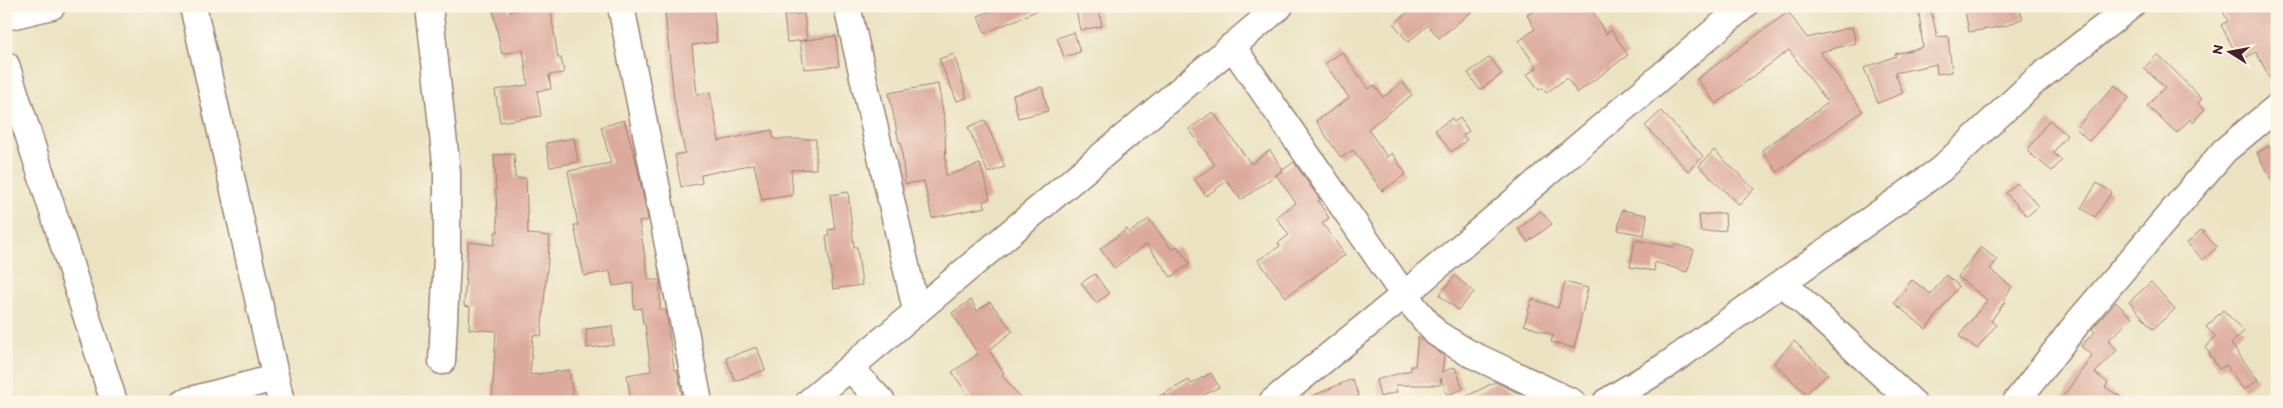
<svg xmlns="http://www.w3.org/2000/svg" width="2283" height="408" font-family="Itim,sans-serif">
  <rect width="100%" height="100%" fill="#fcf5e5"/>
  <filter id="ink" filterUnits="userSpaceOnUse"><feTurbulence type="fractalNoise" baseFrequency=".02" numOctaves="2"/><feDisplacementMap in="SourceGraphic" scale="10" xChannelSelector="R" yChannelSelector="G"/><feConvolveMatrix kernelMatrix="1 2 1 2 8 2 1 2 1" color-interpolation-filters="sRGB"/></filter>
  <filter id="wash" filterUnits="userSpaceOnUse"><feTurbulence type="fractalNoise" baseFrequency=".0096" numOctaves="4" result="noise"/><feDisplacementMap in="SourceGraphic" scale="20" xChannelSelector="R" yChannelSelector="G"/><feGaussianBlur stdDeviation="1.12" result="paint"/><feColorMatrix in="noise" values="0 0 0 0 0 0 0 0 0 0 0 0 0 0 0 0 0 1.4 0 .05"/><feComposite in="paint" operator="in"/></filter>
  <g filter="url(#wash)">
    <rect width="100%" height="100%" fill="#eae2c0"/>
    <g id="blocks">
      <!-- building -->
      <path fill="#dcaa9d" d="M492 6H509L510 12 528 6H550L558 58H561L564 73 549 75 551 89 537 91 541 116 500 122 495 90 528 85 523 50 502 54Z
        M713 6 717 42 692 45 697 94 710 92 719 141 772 130 774 139H816V169L791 170 793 195 762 200 754 164 701 175 702 183 681 187 675 155 685 153 674 99 665 13Z
        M1001 6H1048L985 33 978 16Z
        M1091 6H1098L1102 26 1080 30 1076 9Z
        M1415 6H1479L1439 38 1428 25 1408 42 1394 24Z
        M1541 6H1550L1555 14 1568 6H1590L1606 34 1611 30 1628 55 1577 93 1567 78 1546 93 1543 88 1539 90 1527 74 1537 68 1519 41 1535 29 1527 15Z
        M1918 6H1930L1937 37 1948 36 1952 72 1937 74 1936 64 1895 73 1903 93 1878 103 1864 68 1896 56 1895 54 1923 47Z
        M1964 6H2017L2023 18 2006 26 1969 32Z
        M2220 6H2277V92L2256 52 2240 61 2221 25 2228 21Z
        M1788 12 1807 38 1852 27 1856 43 1820 52 1863 111 1777 172 1762 150 1828 103 1789 50 1716 104 1697 79Z
        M804 13 807 40 787 42 784 15Z
        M1074 32 1080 52 1064 57 1057 38Z
        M836 36 839 66 804 69 800 41Z
        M1342 52 1369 89 1374 85 1383 97 1403 82 1412 95 1368 129 1387 157 1392 153 1406 174 1382 191 1353 150 1341 158 1316 121 1349 98 1325 64Z
        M954 54 967 98 957 101 939 59Z
        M2158 54 2202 99 2198 103 2205 109 2193 122 2190 119 2177 133 2147 106 2165 87 2144 68Z
        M1490 57 1502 74 1480 90 1468 73Z
        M938 84 945 123 946 176 980 164 990 198 983 202 986 207 932 218 924 181 905 184 901 142H899L889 93Z
        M2115 85 2129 98 2089 141 2076 128Z
        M1042 87 1048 111 1018 118 1013 95Z
        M1661 111 1703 156 1688 171 1645 126Z
        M1213 112 1251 164 1270 150 1283 170 1241 200 1227 181 1206 196 1194 179 1215 165 1189 129Z
        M1452 118 1454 122 1460 118 1469 131 1463 135 1467 140 1451 152 1435 130Z
        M624 120 636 161 648 220 639 222 649 280H660V310H666L674 370H677L682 395 662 399 663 402H631L627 375 651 371 645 324H643L641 308 634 309 633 283 613 286 610 271 584 276 574 225H578L568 171 611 163 601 127Z
        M985 120 1005 167 988 173 968 127Z
        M2049 120 2067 135 2053 153 2062 160 2052 171 2027 151Z
        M574 138 578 162 550 167 546 143Z
        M2269 146 2277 156V191L2257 153Z
        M1714 150 1754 189 1739 205 1699 166Z
        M514 154 515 178H526L528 234 550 236 541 336 533 335 530 375 569 370 574 402H492L496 331 469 329 470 307 464 306 468 242 494 245 495 232H498L494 155Z
        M1294 162 1320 200 1318 201 1329 218 1322 223 1345 255 1286 297 1258 260 1280 246 1278 243 1289 235 1276 217 1296 203 1276 175Z
        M2017 183 2039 206 2027 216 2006 193Z
        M2097 183 2112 192 2095 217 2081 208Z
        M848 192 854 247H857L862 285 833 289 826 236 829 235 828 230 835 229 830 195Z
        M1622 210 1647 215 1644 235 1618 230Z
        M1541 211 1552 224 1528 242 1518 229Z
        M1725 213 1726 230 1701 232 1699 215Z
        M1149 219 1172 250 1177 246 1190 264 1171 277 1147 244 1114 268 1100 249 1127 229 1129 233Z
        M2201 230 2217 247 2203 260 2187 243Z
        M1635 240 1674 247 1675 244 1694 250 1687 272 1655 262 1654 271 1630 267Z
        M1981 247 1997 260 1990 269 2012 287 2004 298 2006 300 1991 321 1996 325 1977 349 1959 336 1987 300 1958 277Z
        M1095 274 1109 294 1096 303 1081 283Z
        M1946 275 1959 286 1926 329 1894 303 1912 280 1931 294Z
        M1455 276 1474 292 1458 310 1439 295Z
        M1565 282 1588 288 1574 348 1551 342 1553 335 1524 325 1532 299 1558 308Z
        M2151 282 2175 309 2153 329 2129 302Z
        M971 300 977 311 990 302 1013 331 989 350 1004 373 1002 375 1024 402H973L952 372 978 354 952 313Z
        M2116 302 2132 318 2108 341 2117 350 2095 373 2108 383 2105 387 2129 402H2059L2092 356 2081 346 2095 332 2092 329Z
        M2223 310 2244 331 2231 344 2258 380 2244 390 2226 365 2219 369 2206 348 2215 336 2206 327Z
        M612 326 614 345 587 348 586 329Z
        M1418 337 1444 356 1442 372 1455 367 1463 389 1447 395 1441 378 1440 385H1395L1397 392 1380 397 1376 380 1411 370V366H1415Z
        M1794 341 1828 374 1806 394 1774 363Z
        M757 347 765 370 735 381 726 358Z
        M1211 373 1219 387 1198 398 1200 402H1149L1189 380 1191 384Z
        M1352 379 1359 396 1345 402H1298Z
        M1495 382 1525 396 1528 402H1455Z"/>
    </g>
  </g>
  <g filter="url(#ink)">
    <use href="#blocks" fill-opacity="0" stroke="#9a8076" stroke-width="1"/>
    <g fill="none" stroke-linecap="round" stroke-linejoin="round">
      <!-- minor casing -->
      <g stroke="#9a8076" stroke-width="29">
        <path id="minor" d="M193 6 281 402
          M429 6 447 172V258L442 361
          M621 6 699 402
          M847 6 916 310
          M6 17 52 6
          M1232 46 1404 295 1436 333 1467 352 1572 402
          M6 65 114 402
          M1783 283 1912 402
          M851 369 882 402
          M183 402 275 378
          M809 402 1280 6
          M1272 402 1404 295 1744 6
          M1606 402 1667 365 1940 170 2035 81 2131 6
          M2016 402 2079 321 2224 151 2277 107"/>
      </g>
      <!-- minor -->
      <use href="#minor" stroke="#fff" stroke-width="26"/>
    </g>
  </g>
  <!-- margin -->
  <rect width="2283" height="408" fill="none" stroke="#fcf5e5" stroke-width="25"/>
  <!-- north arrow -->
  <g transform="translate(2230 52) rotate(281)" stroke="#fcf5e5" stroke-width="4" paint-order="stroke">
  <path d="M0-4L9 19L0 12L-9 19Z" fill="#4a1f2b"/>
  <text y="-8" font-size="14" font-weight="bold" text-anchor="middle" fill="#4a1f2b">N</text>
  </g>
</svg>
